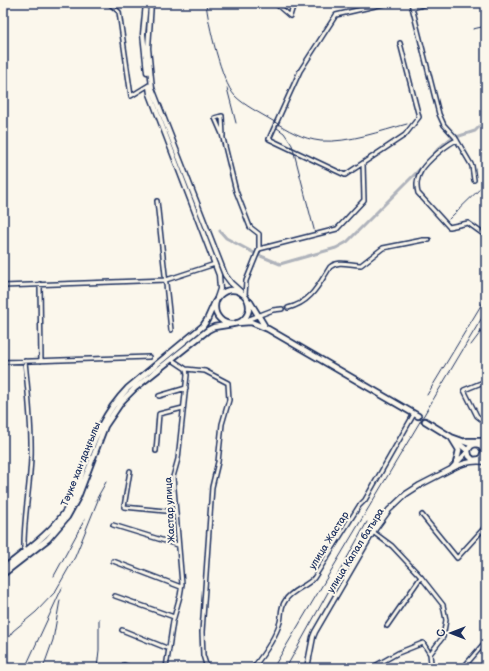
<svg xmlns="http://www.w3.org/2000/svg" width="489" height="671" font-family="'Balsamiq Sans',sans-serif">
  <rect width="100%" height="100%" fill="#fbf7ec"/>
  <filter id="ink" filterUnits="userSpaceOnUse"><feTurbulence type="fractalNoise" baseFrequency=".025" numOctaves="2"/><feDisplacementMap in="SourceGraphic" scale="8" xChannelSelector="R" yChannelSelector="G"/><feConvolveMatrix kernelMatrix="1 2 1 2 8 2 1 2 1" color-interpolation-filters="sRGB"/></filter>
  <g filter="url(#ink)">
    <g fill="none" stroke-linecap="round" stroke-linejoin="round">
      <!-- canal -->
      <path stroke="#afb3bb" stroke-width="3" d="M431 158 438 149 450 139 475 131 486 120
        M220 231 226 238 256 254 280 264 336 248 347 242 425 164"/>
      <!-- primary-tunnel -->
      <path stroke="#cecfd0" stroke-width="4.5" stroke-dasharray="4.5 2" stroke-linecap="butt" d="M418 416 425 421"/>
      <!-- street casing -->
      <g stroke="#1b2f5e" stroke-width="6">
        <path id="street" d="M109 3 119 12 131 96 149 85
          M275 3 290 16 294 3
          M388 3 336 15 300 71 269 139 345 175 405 135 419 117 400 43
          M411 3 439 114 444 125 455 137 472 166 474 180
          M412 8 429 3
          M3 68 6 82 3 95
          M223 136 222 116 215 118 222 134 236 191 250 227 259 234V249
          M457 140C447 144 427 161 421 171 417 177 416 186 418 193L449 227 468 223 486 236
          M157 201 171 330
          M40 284 41 361
          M3 286 166 280 215 264
          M245 295 246 281 259 249 337 229 364 200 363 163
          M288 308C311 302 318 286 330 267 339 260 349 265 361 265L383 248 423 240H429
          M244 321 273 310 282 309
          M3 362 149 357
          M186 369 205 371 228 383 229 400 222 424 218 462 212 487 202 632 203 655 207 668
          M486 381 464 390 477 416 486 423
          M159 396 186 388
          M156 451 159 414 183 408
          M130 471 124 507 176 512
          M422 515 457 558 486 526
          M113 525 178 545
          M373 532 392 546 421 577 443 605 446 620 443 637 430 654
          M24 552C23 520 30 489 31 457 32 425 28 393 25 361
          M113 561 181 587
          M115 596 174 617
          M387 626 421 577
          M122 630 169 649
          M124 665 132 668
          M166 668 173 621 180 596 182 584 173 477 178 459 187 375 186 369 171 359
          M253 668C264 654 275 639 280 622 282 615 280 608 285 601 291 590 306 587 314 578L359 506 365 500 414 414
          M371 668 398 653 423 643 430 654 431 663 434 668
          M463 668 486 641"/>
      </g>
      <!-- secondary casing -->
      <g stroke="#1b2f5e" stroke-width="7">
        <path id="secondary" d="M146 3 143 34 147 72
          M151 3 148 48 152 88 225 275 231 283 241 292
          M149 87 150 94 219 275 220 289 217 298
          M468 451 451 469C463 462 473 460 486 462
          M307 668 313 637 315 632 373 532 389 510 406 494 420 485 451 469"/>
      </g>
      <!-- primary casing -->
      <g stroke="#1b2f5e" stroke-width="8">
        <path id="primary" d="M215 307a17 17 0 1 1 34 0a17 17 0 1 1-34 0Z
          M250 302 264 325
          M237 323 251 322 268 329 418 416
          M425 421 451 437 459 450 456 463
          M466 441H486
          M468 451C470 445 474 443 480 445L484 451 481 459 473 460 469 456 468 451 451 437 473 445
          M3 569C24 552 53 532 67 509 74 497 79 483 83 470 95 437 103 414 128 388L203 326 207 320 215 302
          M3 574 48 539 67 517 78 497 105 426 122 401 135 388 208 330 214 327 233 324"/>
      </g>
      <!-- street -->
      <use href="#street" stroke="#fbf7ec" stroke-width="3"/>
      <!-- secondary -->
      <use href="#secondary" stroke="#fbf7ec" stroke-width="4"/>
      <!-- primary -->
      <use href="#primary" stroke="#fbf7ec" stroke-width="4.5"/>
      <!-- rail -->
      <path stroke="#1b2f5e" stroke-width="1" d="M206 3C208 23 221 81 235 96 245 106 260 113 273 121 288 130 302 139 321 141 348 143 381 131 407 124
        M420 8 440 3
        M473 29 486 26
        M227 88 236 123
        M277 128 284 133 292 145 315 233
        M449 219 486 183
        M471 345 486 325
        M427 395 486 297
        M96 500 106 482
        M54 576 85 519
        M8 638 13 631 36 612 55 592 75 557 100 495
        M26 666 62 588
        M43 668 53 640 60 600
        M97 668 99 650V619
        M273 668 486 311
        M286 668 367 522"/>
    </g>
  </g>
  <g text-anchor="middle" stroke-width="4" stroke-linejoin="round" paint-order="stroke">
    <!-- street labels -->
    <g font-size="10" fill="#1b2f5e" stroke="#fbf7ec">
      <text transform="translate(80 464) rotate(-68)" y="4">Тәуке хан даңғылы</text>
      <text transform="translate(169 510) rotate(-93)" y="4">Жастар улица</text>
      <text transform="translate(328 540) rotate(-58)" y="4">улица Жастар</text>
      <text transform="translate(355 550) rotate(-58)" y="4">улица Капал батыра</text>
    </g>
  </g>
  <!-- margin -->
  <rect width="489" height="671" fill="none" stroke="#fbf7ec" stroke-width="16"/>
  <rect x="8" y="8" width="473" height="655" fill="none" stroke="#1b2f5e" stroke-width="1.5" filter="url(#ink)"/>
  <!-- north arrow -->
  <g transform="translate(451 633) rotate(270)" stroke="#fbf7ec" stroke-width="3" paint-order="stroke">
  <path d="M0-3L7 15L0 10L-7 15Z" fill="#1b2f5e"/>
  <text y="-6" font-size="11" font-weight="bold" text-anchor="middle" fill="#1b2f5e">С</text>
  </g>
</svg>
